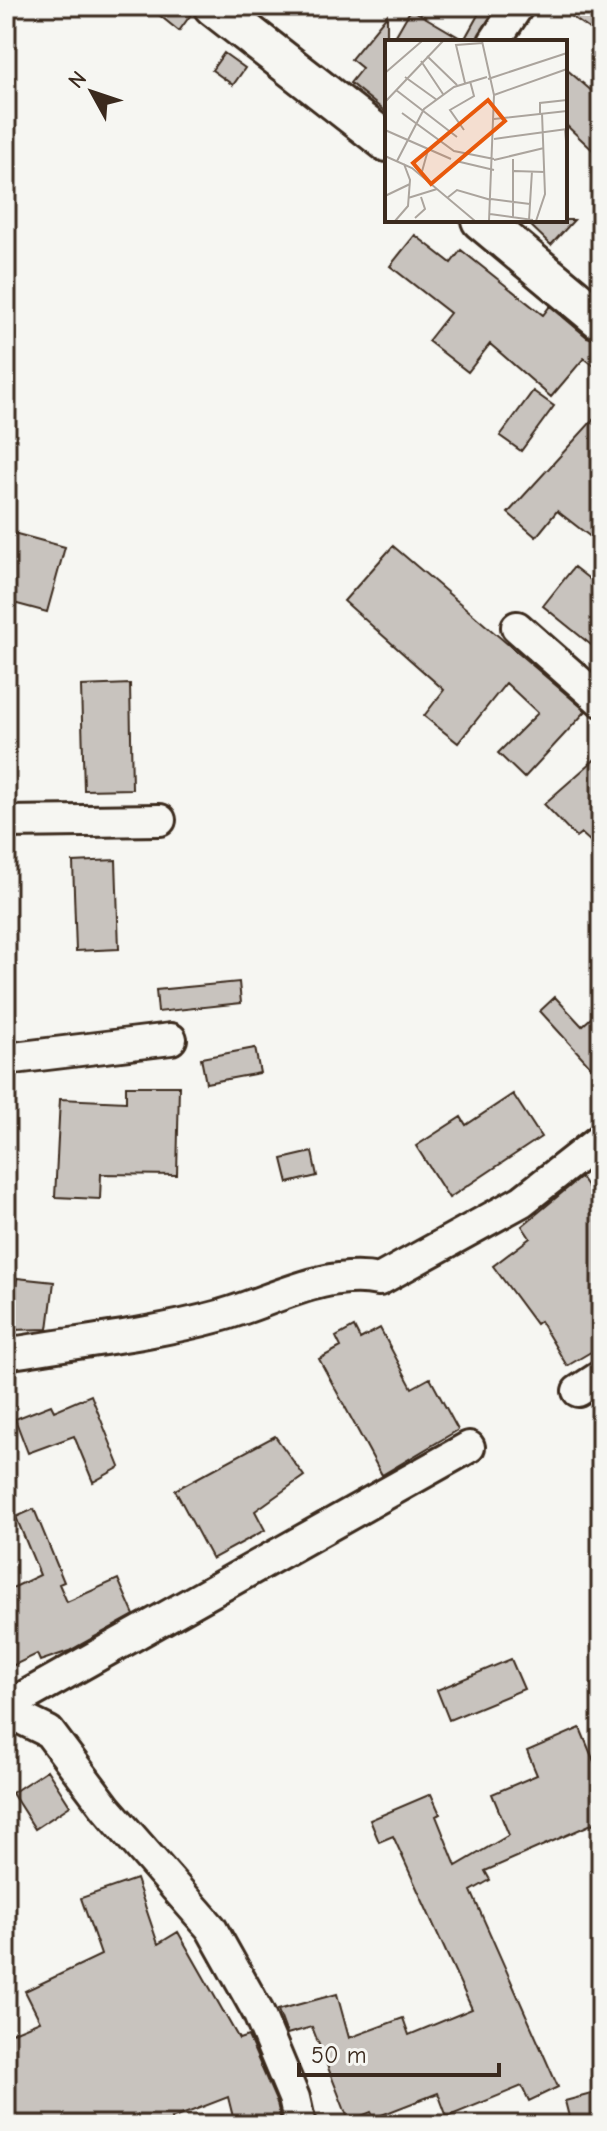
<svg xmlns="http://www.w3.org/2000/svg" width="607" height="2131" font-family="'Comic Neue',sans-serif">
  <rect width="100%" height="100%" fill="#f6f6f2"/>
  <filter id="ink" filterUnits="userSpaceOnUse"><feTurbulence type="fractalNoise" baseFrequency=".0125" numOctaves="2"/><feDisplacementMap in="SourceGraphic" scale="16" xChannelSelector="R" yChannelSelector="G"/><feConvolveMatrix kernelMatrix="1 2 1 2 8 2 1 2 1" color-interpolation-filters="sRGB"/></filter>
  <g filter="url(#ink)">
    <!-- building -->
    <path fill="#c8c3be" stroke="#3b2a1e" stroke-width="2" d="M148 6H191L192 13 179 31Z
      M483 6H496L476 42H392L411 9 464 40Z
      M556 6H601V37Z
      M387 15V113L350 83 362 68 351 59Z
      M224 53 245 68 233 85 212 70Z
      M565 68 601 99V158L565 124Z
      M525 220H574L551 245Z
      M415 235 451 263 461 250 543 315 550 306 587 337 601 341V371L584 358 551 397 490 344 468 372 428 341 450 313 390 266Z
      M533 391 554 406 521 451 500 436Z
      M601 411V545L557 511 536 537 508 513Z
      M6 531 65 547 47 612 6 601Z
      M393 546 586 711 524 778 498 753 538 713 506 683 458 743 424 716 444 690 344 601Z
      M574 567 601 588V653L543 606Z
      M130 684 132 789 84 790 81 686Z
      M601 754V851L581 833 576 837 544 804Z
      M116 860 119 949 76 951 73 862Z
      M239 982 241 1003 158 1012 156 990Z
      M555 997 582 1026 601 1009V1078L540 1011Z
      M255 1048 260 1073 206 1083 201 1058Z
      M126 1086H179L177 1175 101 1174 100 1199 55 1197 60 1099 126 1102Z
      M513 1094 541 1137 449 1198 416 1146 461 1117 466 1125Z
      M312 1152 317 1176 288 1183 282 1159Z
      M581 1177 601 1207V1346L567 1366 540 1321 536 1324 493 1266 530 1238 522 1226Z
      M17 1278 54 1282 48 1329 11 1330Z
      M354 1327 360 1339 380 1328 412 1388 430 1378 458 1430 382 1475 319 1359 341 1347 336 1337Z
      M91 1395 120 1467 93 1482 74 1436 28 1453 15 1419 51 1405 54 1411Z
      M275 1436 304 1476 255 1511 265 1530 212 1559 175 1490Z
      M34 1509 64 1582 59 1584 67 1602 118 1579 134 1615 69 1651 40 1661 37 1654 6 1669V1591L40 1575 16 1517Z
      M511 1659 524 1689 449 1720 437 1690Z
      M580 1728 601 1778V1820L485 1871 490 1880 471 1891 558 2087 529 2101 522 2086 447 2117 438 2093 374 2118 371 2112 349 2121 312 2027 287 2034 278 2010 337 1994 349 2038 403 2018 409 2035 472 2009 393 1836 379 1842 370 1820 431 1794 440 1814 436 1816 456 1866 509 1835 492 1794 537 1775 527 1751Z
      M47 1770 70 1806 35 1829 12 1793Z
      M136 1879 158 1944 178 1932 239 2039 248 2036 277 2103 282 2125H235L228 2097 171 2119 174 2125H16L6 2103V2035L40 2021 25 1991 101 1955 81 1898Z
      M595 2093 597 2103 601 2102V2125H571L565 2101Z"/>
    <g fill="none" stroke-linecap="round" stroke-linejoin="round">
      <!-- minor casing -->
      <g stroke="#3b2a1e" stroke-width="36">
        <path id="minor" d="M494 42 518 6
          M517 627 601 701
          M6 822 160 820
          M6 1059 171 1039
          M6 1354C76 1342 150 1335 219 1316 271 1302 324 1269 379 1280L522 1201 601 1139
          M578 1391 601 1376
          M6 1707 469 1447
          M6 1711 49 1732 106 1808 211 1928 258 2012 294 2098 300 2125"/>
      </g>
      <!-- tertiary casing -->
      <g stroke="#3b2a1e" stroke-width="44">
        <path id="tertiary" d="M213 6 387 142
          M481 220 601 320"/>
      </g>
      <!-- minor -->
      <use href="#minor" stroke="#f6f6f2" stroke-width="30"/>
      <!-- tertiary -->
      <use href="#tertiary" stroke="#f6f6f2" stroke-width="38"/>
    </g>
  </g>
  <!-- overview -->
  <g transform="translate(385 40)">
    <rect width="182" height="182" fill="#f6f6f2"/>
    <path fill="none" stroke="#aba49d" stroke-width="2" d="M97 1 109 55 104 181M42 16 72 45M36 21 58 54M0 33 37 1M20 37 52 60M103 39 182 13M80 43 71 5 98 3M11 50 72 97M109 55 182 29M0 62 58 1M17 73 69 111 109 119M155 73V63L182 60M109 79 182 71M180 89 182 113M0 90 66 119M79 90 65 70 89 56 85 41M109 99 182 89M0 116 27 128 90 181M128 119V178M109 120 159 108M12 121 39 69 69 47 102 37M71 121 109 130M129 131 160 132M36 135 43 110M0 156 25 144M23 158 52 149M62 158 72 150 106 160M106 159 145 164M105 174 148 180M30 178 40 169 36 157M144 180 147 131M10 181 23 166 25 140 19 124M151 181 160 154 157 73M181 181 182 132"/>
    <path fill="#e8590c" fill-opacity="0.15" stroke="#e8590c" stroke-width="4" d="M103 60 120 81 46 144 28 123Z"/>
    <rect width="182" height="182" fill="none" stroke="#3b2a1e" stroke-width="4"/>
  </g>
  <!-- margin -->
  <rect width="607" height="2131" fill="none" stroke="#f6f6f2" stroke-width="32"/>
  <rect x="16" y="16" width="575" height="2099" fill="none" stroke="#3b2a1e" stroke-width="3" filter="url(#ink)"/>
  <!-- north arrow -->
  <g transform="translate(92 92) rotate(310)" stroke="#f6f6f2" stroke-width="6" paint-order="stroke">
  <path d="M0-6L14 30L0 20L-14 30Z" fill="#3b2a1e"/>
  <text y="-12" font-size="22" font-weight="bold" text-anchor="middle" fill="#3b2a1e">N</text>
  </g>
  <!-- scale -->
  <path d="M299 2063v12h200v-12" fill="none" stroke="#3b2a1e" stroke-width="4"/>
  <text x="311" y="2063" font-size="24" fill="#3b2a1e" stroke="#f6f6f2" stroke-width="6" paint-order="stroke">50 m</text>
</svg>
